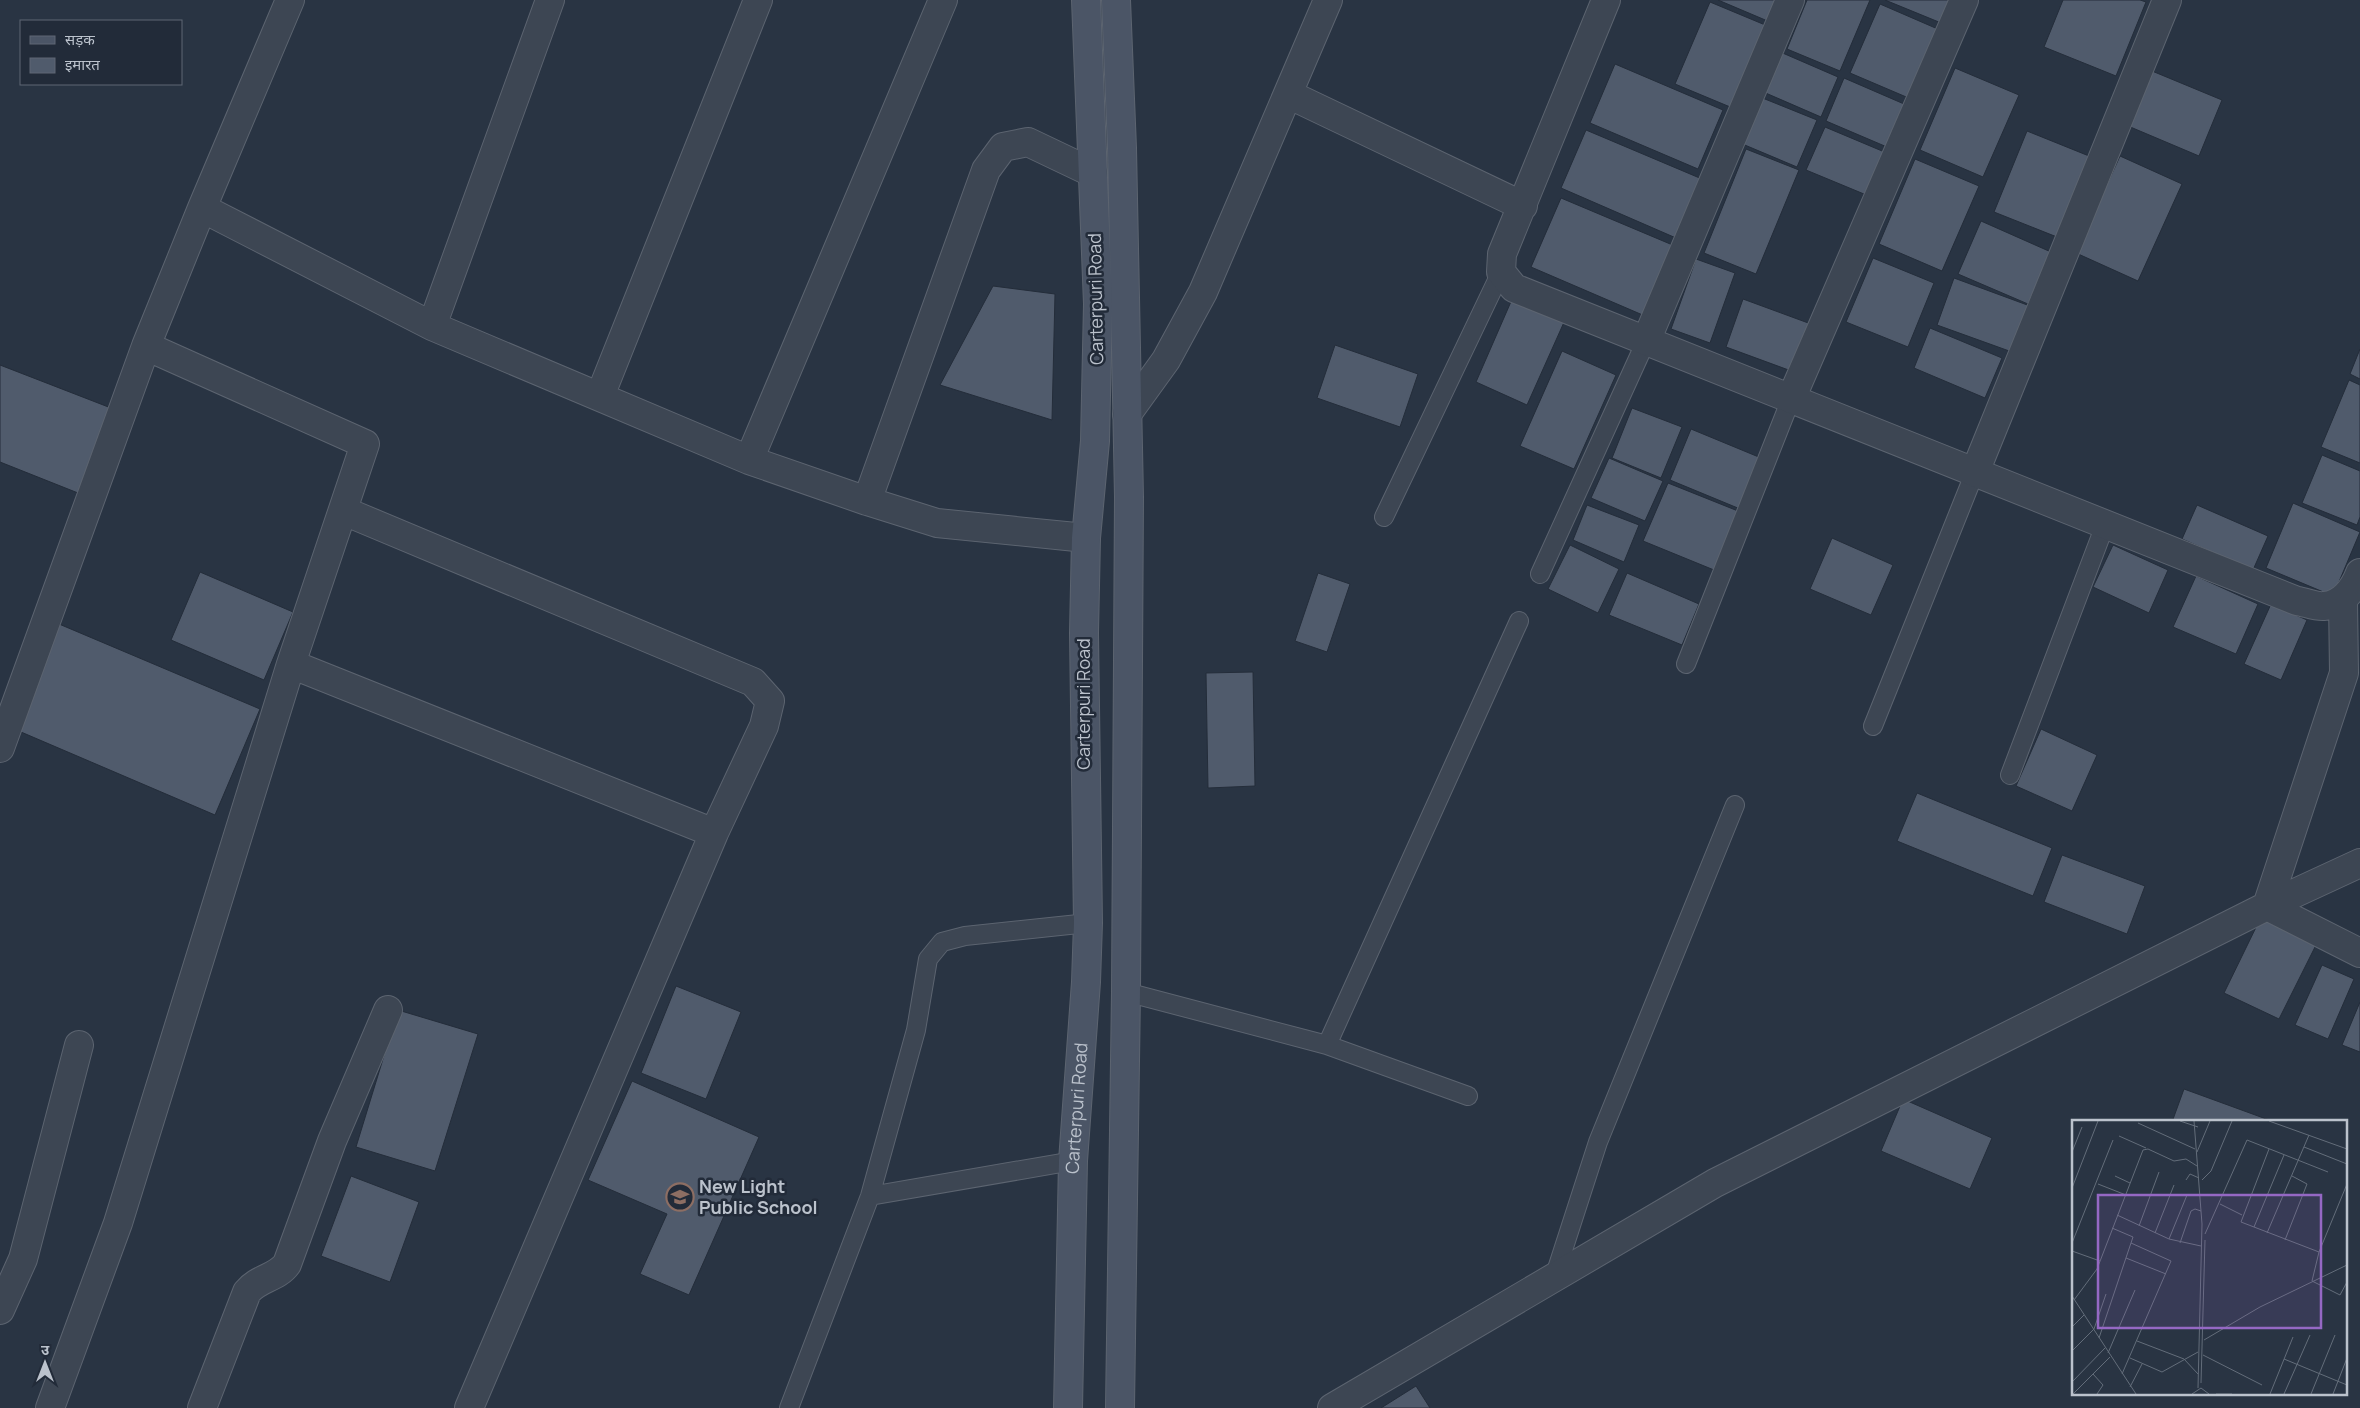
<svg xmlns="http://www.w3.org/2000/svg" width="2360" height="1408" font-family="Manrope,'Noto Sans Devanagari',sans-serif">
  <rect width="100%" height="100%" fill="#293443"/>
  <!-- building -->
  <path fill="#505b6c" stroke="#242d3a" d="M1718 0H1780L1770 22Z
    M1807 0H1870L1840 71 1787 49Z
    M1885 0H1962L1951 27Z
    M2063 0H2140L2146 2 2116 76 2044 47Z
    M1710 2 1770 27 1735 109 1675 84Z
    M1880 4 1947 33 1918 102 1850 73Z
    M1778 51 1838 77 1821 117 1761 91Z
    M1615 64 1723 110 1698 169 1590 123Z
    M1955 68 2019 95 1983 177 1920 150Z
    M2152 71 2222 100 2199 156 2128 126Z
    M1844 78 1911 107 1894 150 1826 121Z
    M1760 97 1817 120 1797 167 1740 143Z
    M1825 127 1894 156 1876 199 1806 170Z
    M1586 130 1702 179 1676 238 1561 188Z
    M2027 131 2099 160 2067 241 1994 212Z
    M1746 149 1799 170 1756 274 1704 253Z
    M2120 156 2182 184 2138 281 2076 253Z
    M1915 159 1979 186 1942 271 1879 244Z
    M1561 198 1675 246 1645 316 1531 267Z
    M1981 221 2051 252 2028 304 1958 274Z
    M1873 258 1934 283 1908 347 1846 322Z
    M1696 259 1735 273 1710 343 1671 329Z
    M1954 278 2030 306 2012 352 1937 325Z
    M993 286 1055 294 1052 420 940 385Z
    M1513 297 1565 320 1527 405 1476 382Z
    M1743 299 1811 324 1794 372 1726 347Z
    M1930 328 2002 358 1985 398 1914 368Z
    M1335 345 1418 374 1400 427 1317 398Z
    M2360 349V379L2350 374Z
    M1562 351 1616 375 1574 469 1520 446Z
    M0 365 111 408 78 493 0 462Z
    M2349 380 2360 385V463L2321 447Z
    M1632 408 1682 427 1661 478 1612 458Z
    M1691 429 1766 460 1745 511 1670 480Z
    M2322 455 2360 471V517L2357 525 2302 503Z
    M1609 458 1663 481 1645 521 1591 498Z
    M1668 483 1738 511 1714 570 1643 541Z
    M2293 503 2360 532 2333 596 2266 568Z
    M1587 505 1639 525 1624 562 1573 540Z
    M2197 505 2268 536 2253 570 2182 539Z
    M1832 538 1893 565 1871 615 1810 589Z
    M1570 545 1619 569 1598 613 1548 589Z
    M2113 545 2168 570 2149 613 2093 587Z
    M200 572 293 612 264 680 171 640Z
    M1318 573 1350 584 1327 652 1295 641Z
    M1627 573 1699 604 1682 645 1609 615Z
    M2196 576 2258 604 2236 654 2173 627Z
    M2271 604 2307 620 2281 680 2244 664Z
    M59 624 260 709 215 815 14 729Z
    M1253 672 1255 786 1208 788 1206 673Z
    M2041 729 2097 755 2072 811 2016 786Z
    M1917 793 2052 848 2033 896 1897 841Z
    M2062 855 2145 886 2127 934 2044 902Z
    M2262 915 2318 941 2279 1019 2224 993Z
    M2322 965 2354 979 2328 1039 2295 1025Z
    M676 986 741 1012 706 1099 641 1073Z
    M2360 1002V1052L2342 1045Z
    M398 1010 478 1034 435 1171 356 1147Z
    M632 1081 759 1137 689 1295 640 1274 667 1214 588 1180Z
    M2184 1089 2269 1120 2268 1122H2172Z
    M1903 1099 1992 1138 1970 1189 1881 1151Z
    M351 1176 419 1202 390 1282 321 1256Z
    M1416 1386 1430 1408H1381Z"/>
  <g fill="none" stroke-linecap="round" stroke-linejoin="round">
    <!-- service casing -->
    <g stroke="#5c6470" stroke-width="20">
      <path id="service" d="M1384 517 1501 272
        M1540 574 1646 341
        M1686 664 1791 399
        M1873 726 1975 472
        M2010 775 2105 525
        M1126 992 1327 1045 1468 1096
        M1327 1045 1519 621
        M870 1196 1073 1161
        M1554 1278 1598 1142 1735 805
        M789 1408 870 1196 916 1030 928 959 942 942 965 936 1088 923"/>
    </g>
    <!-- minor casing -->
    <g stroke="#5c6470" stroke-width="30">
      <path id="minor" d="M1606 0 1502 254 1501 272 1514 288 2297 601C2305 602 2316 607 2324 606 2342 605 2354 589 2360 573
        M1288 94 1523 206
        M202 208 432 326 749 460 867 501 937 523 1086 538
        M432 326 550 0
        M1646 341 1790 0
        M600 396 758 0
        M1791 399 1964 0
        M1127 414 1166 360 1203 292 1328 0
        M749 460 943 0
        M1975 472 2167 0
        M867 501 986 170 1003 147 1028 142 1093 173
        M344 511 753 682 770 701 764 726 714 833 469 1408
        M2343 600 2344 673 2267 906 2360 953
        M291 664 714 833
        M0 748 146 346 202 208 290 0
        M0 1310 23 1259 79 1045
        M50 1408 118 1223 291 664 365 444 146 346
        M202 1408 247 1292C258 1278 277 1278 287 1264L332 1141 388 1010
        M1332 1408 1715 1183 2267 906 2360 863"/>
    </g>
    <!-- secondary casing -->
    <g stroke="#5c6470" stroke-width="30">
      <g id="secondary">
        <path d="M1116 0 1122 148 1129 497 1126 992 1120 1408"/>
        <path id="s1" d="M1068 1408 1073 1161 1086 982 1088 923 1084 633 1086 538 1095 441 1098 304 1086 0"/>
      </g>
    </g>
    <!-- service -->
    <use href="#service" stroke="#3d4653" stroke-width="18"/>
    <!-- minor -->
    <use href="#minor" stroke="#3d4653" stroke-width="28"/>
    <!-- secondary -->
    <use href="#secondary" stroke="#4b5566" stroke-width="28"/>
  </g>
  <!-- icons -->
  <defs>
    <g id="school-ring" transform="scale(1.4375)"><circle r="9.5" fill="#222b39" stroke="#8d6e63" stroke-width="1.5"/><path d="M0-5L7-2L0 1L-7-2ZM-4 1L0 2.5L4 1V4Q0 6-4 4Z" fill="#8d6e63"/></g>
  </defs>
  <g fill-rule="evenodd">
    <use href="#school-ring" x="680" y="1197"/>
  </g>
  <g text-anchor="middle" stroke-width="5" stroke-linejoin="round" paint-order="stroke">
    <!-- street labels -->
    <g font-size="18" fill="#bbc2cc" stroke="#222b39">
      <text transform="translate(1096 299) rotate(-91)" y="6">Carterpuri Road</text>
      <text transform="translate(1084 704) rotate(-90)" y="6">Carterpuri Road</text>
      <text dy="6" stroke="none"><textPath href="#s1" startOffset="300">Carterpuri Road</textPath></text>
    </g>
    <!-- poi labels -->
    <g font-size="18" font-weight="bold" fill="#bbc2cc" stroke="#222b39" text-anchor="start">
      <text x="699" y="1193">New Light<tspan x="699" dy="21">Public School</tspan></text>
    </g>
  </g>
  <!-- overview -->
  <g transform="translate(2072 1120)">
    <rect width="275" height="275" fill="#293443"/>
    <path fill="none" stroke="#636d7a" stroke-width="1" d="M108 1 126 7M122 1 130 104 126 268M197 1 275 29M66 3 123 29M47 16 74 28M232 27 275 44M197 29 169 102 247 132 275 64M0 32 10 7M125 32 138 1M43 56 58 63M114 60 118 54 127 58M130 60 139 51 160 1M26 64 54 75M0 68 26 1M148 84 170 95M45 95 97 119 129 126M67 106 87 52M182 107 212 35M83 113 102 65M195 113 237 15M133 114 175 20 256 52M97 119 115 75M213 120 235 64 220 56M0 123 41 20M108 123 119 91 123 89 129 91M0 131 28 141M247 132 240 161 268 175 275 162M54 138 94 154M0 176 64 274M2 180 25 149 71 30 76 29 102 41 114 39 125 46M0 207 12 195M27 218 61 117 40 108M132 220 188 187 275 145M65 221 112 239 126 254M0 231 22 209 34 174M36 233 63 170M131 235 190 265M58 238 90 252 126 232M212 239 275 265M21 254 31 265 25 274M50 254 99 141 59 123M0 262 33 228M129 263 133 120M58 267 70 244M1 274 38 237M120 274 129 268 137 274M144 274H160M198 274 221 217M212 274 238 215M239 274 263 215M261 274 275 238"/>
    <path fill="#9568c4" fill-opacity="0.15" stroke="#9568c4" stroke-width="2.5" d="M26 75H249V208H26Z"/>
    <rect width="275" height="275" fill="none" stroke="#bbc2cc" stroke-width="2.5"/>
  </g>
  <!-- legend -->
  <rect x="20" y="20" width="162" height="65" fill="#222b39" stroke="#5f6774"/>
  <rect x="30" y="36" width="25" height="8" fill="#4b5566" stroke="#5f6774"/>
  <text x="65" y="45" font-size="15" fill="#bbc2cc">सड़क</text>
  <rect x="30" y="58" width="25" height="15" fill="#505b6c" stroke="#5f6774"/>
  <text x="65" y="70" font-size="15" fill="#bbc2cc">इमारत</text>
  <!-- north arrow -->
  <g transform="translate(45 1363)" stroke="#222b39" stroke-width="4" paint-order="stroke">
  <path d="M0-4L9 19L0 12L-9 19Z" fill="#bbc2cc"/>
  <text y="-8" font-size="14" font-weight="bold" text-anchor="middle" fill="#bbc2cc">उ</text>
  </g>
</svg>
